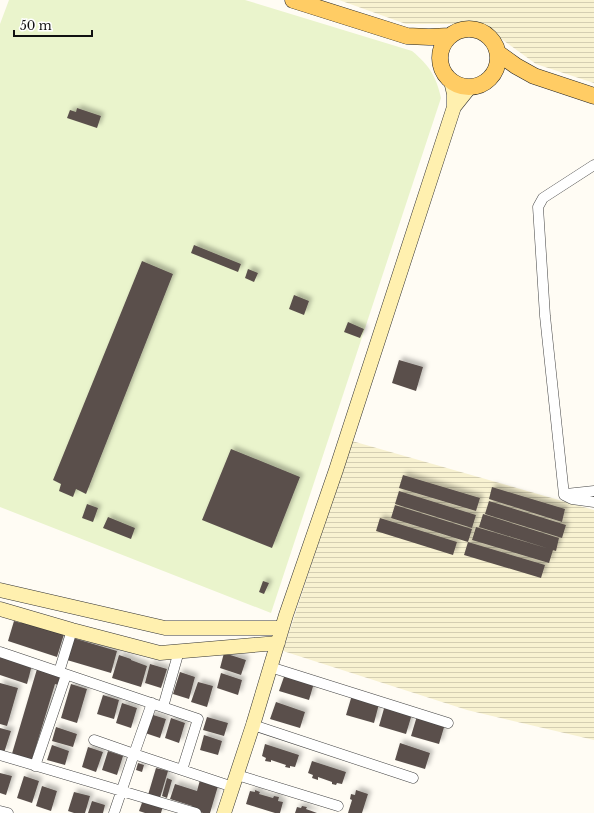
<svg xmlns="http://www.w3.org/2000/svg" width="594" height="813" font-family="'Libre Baskerville',serif">
  <defs>
    <pattern id="farmland-rules" width="6" height="5" patternUnits="userSpaceOnUse"><rect width="6" height="5" fill="#f8f2d1"/><path d="M0 2.5h6" fill="none" stroke="#d4ceb2"/></pattern>
    <filter id="shadow"><feDropShadow dx="3.5" dy="-3.5" stdDeviation="2" flood-color="#0004"/></filter>
  </defs>
  <rect width="100%" height="100%" fill="#fffcf4"/>
  <!-- farmland -->
  <path fill="url(#farmland-rules)" d="M339 0H594V83L536 64 486 28 470 24H406Z
    M352 441 594 510V740L467 710 283 651Z"/>
  <!-- pitch -->
  <path fill="#eaf4cc" d="M9 0H245L412 51C429 65 436 76 441 98L271 613 0 507V24Z"/>
  <!-- building -->
  <path fill="#5a504c" filter="url(#shadow)" d="M77 108 101 116 97 128 67 118 70 110 76 112Z
    M194 245 241 264 238 272 191 253Z
    M142 261 173 274 86 494 76 489 73 497 59 491 61 484 53 480Z
    M248 269 258 273 254 282 245 278Z
    M294 295 309 301 304 315 289 309Z
    M348 322 364 329 360 338 344 332Z
    M399 360 423 367 416 391 392 383Z
    M231 449 300 477 272 548 202 520Z
    M403 475 480 498 476 511 399 488Z
    M492 487 565 509 562 522 489 499Z
    M399 491 476 515 472 528 395 504Z
    M489 501 566 525 562 538 485 514Z
    M87 504 98 508 93 522 82 518Z
    M395 505 472 529 468 542 391 518Z
    M483 514 559 538 556 551 479 527Z
    M108 517 135 528 131 539 103 528Z
    M380 518 457 542 453 555 376 531Z
    M476 527 553 550 549 563 472 540Z
    M468 542 545 565 541 578 464 555Z
    M263 581 269 583 264 594 259 592Z
    M14 621 21 623V621L64 634 57 657 8 641Z
    M73 638 117 651 111 673 67 660Z
    M224 653 246 660 241 675 220 668Z
    M119 655 131 659V660L147 666 141 687 112 678Z
    M0 656 32 665 27 684 0 675Z
    M150 664 167 669 161 688 145 683Z
    M37 669 61 676 58 685 55 684 31 763 11 757Z
    M180 672 195 677 189 699 173 694Z
    M221 673 242 680 238 695 217 688Z
    M285 674 314 683 309 700 279 691Z
    M198 682 213 686 207 707 191 702Z
    M0 683 18 688 7 726 0 724Z
    M71 684 87 689 77 723 61 718Z
    M103 695 119 700 114 719 97 714Z
    M352 695 379 704 374 723 346 715Z
    M276 702 305 712 300 728 270 719Z
    M122 703 137 708 131 728 116 723Z
    M385 705 412 714 406 734 379 726Z
    M150 714 166 719 160 738 145 733Z
    M417 716 445 724 439 744 411 736Z
    M207 717 228 723 224 736 203 730Z
    M171 718 185 723 179 743 165 738Z
    M56 727 77 734 73 747 52 741Z
    M0 728 11 731 4 753 0 752Z
    M204 735 222 741 218 755 200 750Z
    M400 743 430 753 425 769 395 760Z
    M265 744 299 755 295 767 290 766V768L285 767 286 765 271 760V762L265 761 266 758 262 756Z
    M52 745 69 751 65 765 47 760Z
    M88 747 103 752 96 772 82 767Z
    M108 751 123 756 117 775 102 770Z
    M312 761 346 772 342 784 337 783 336 785 332 784V782L318 777V780L312 778 313 775 308 773Z
    M138 763 144 765 142 772 136 770Z
    M156 768 168 771 160 798 148 795Z
    M0 773 12 776 6 795 0 793Z
    M24 776 39 781 32 803 17 798Z
    M167 778 172 780 167 798 162 796Z
    M200 780 218 786 210 813H203L191 809 192 806 170 799 175 784 197 791Z
    M42 786 57 791 51 811 36 806Z
    M255 790 260 792 259 794 273 798 274 796 279 797 278 801 283 802 280 813H275L246 804 250 791 255 792Z
    M356 790 368 794 362 813H348L352 800 350 799 351 794 355 795Z
    M74 792 90 796 85 813H74L68 811Z
    M143 800 163 806 161 813H145L139 811Z
    M92 801 105 805 103 813H88Z
    M302 806 307 807 306 809 317 813H295L297 807 301 808Z"/>
  <g fill="none" stroke-linecap="round" stroke-linejoin="round">
    <!-- street casing -->
    <g stroke="#444" stroke-width="11">
      <path id="street" d="M566 494 594 491
        M564 495 545 316 538 207 543 198 594 165
        M564 495 572 499 594 502
        M0 652 198 719 182 770
        M270 667 448 723
        M59 672 72 630
        M163 707 179 651
        M253 725 413 778
        M94 740 134 754 152 703
        M0 755 196 813
        M35 766 66 675
        M237 775 338 806
        M0 811 8 813
        M114 813 134 754 233 787"/>
    </g>
    <!-- secondary casing -->
    <g stroke="#333" stroke-width="15">
      <path id="secondary" d="M451 81 454 94V107
        M0 590 165 628H282
        M0 609 72 630 160 653 278 643
        M224 813 253 725 286 615 336 470 454 107 470 87"/>
    </g>
    <!-- primary casing -->
    <g stroke="#222" stroke-width="17">
      <path id="primary" d="M293 0 407 36 429 37 450 36
        M440 58a29 29 0 1 1 58 0a29 29 0 1 1-58 0Z
        M498 53 516 66 534 76 594 96"/>
    </g>
    <!-- street -->
    <use href="#street" stroke="#fff" stroke-width="10"/>
    <!-- secondary -->
    <use href="#secondary" stroke="#fff0af" stroke-width="14"/>
    <!-- primary -->
    <use href="#primary" stroke="#ffcc64" stroke-width="16"/>
  </g>
  <!-- scale -->
  <path d="M14 30v6h78v-6" fill="none" stroke="#111111" stroke-width="2"/>
  <text x="20" y="30" font-size="12" fill="#111111" stroke="#ffffff" stroke-width="3" paint-order="stroke">50 m</text>
</svg>
